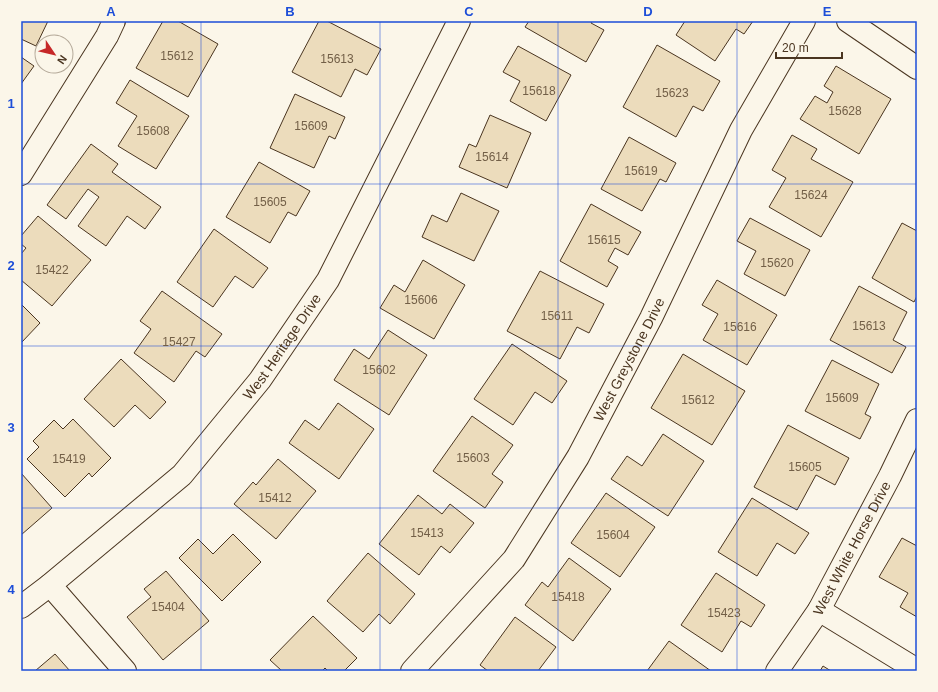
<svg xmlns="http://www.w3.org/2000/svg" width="938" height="692" font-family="Arial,sans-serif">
  <rect width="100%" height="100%" fill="#fbf6e9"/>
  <!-- building -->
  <path fill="#ecdcbc" stroke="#4a3520" d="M21 21H48L36 46 21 39Z
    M163 21H178L218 44 188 97 136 68Z
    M319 21H327L381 49 367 75 355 69 341 97 292 72Z
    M529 21H592L591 23 604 30 586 62 525 27Z
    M685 21H753L744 34 736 29 715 61 676 35Z
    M657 45 720 81 703 111 693 106 676 137 623 107Z
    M518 46 571 75 546 121 510 101 520 81 503 72Z
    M21 57 34 66 21 84Z
    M836 66 891 99 859 154 800 119 815 96 827 103 833 92 824 86Z
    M130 80 189 116 156 169 118 146 137 116 116 103Z
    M295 94 345 117 335 139 329 136 314 168 270 148Z
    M490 115 531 133 507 188 459 167 469 144 476 147Z
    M792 135 817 149 811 159 853 182 821 237 769 207 786 178 772 170Z
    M629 137 676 163 666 182 660 179 642 211 601 189Z
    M91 144 118 164 112 172 161 207 145 229 127 216 106 246 78 226 99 197 88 189 66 219 47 205Z
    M259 162 310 191 296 216 288 212 270 243 226 217Z
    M461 193 499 211 474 261 422 237 432 215 447 222Z
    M591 204 641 232 628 255 615 248 608 261 618 267 607 287 560 261Z
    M38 216 91 260 52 306 21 280V254L26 248 21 244V236Z
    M750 218 810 250 785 296 744 274 756 251 737 241Z
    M902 223 917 231V296L914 302 872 278Z
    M214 229 268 268 253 288 235 276 213 307 177 282Z
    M423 260 465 285 434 339 380 308 394 285 405 292Z
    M540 271 604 304 589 333 577 327 560 359 507 331Z
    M717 280 777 315 747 365 703 340 718 314 702 305Z
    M859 286 907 312 893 340 906 347 892 373 830 340Z
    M162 291 222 334 205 357 196 351 174 382 134 353 151 329 140 321Z
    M21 304 40 323 21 343Z
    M388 330 427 355 389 415 334 380 354 349 369 359Z
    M512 344 567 381 552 403 535 392 513 425 474 399Z
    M683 354 745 391 712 445 651 408Z
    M121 359 166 402 150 419 135 405 114 427 84 399Z
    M832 360 879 384 865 414 871 417 860 439 805 411Z
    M338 403 374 429 339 479 289 443 305 420 319 430Z
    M472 416 513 445 492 474 503 482 485 508 433 471Z
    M73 419 111 458 92 477 89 473 65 497 27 459 39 447 33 441 54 420 63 429Z
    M788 425 849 458 835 485 816 475 797 510 754 487Z
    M663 434 704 461 668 516 611 479 627 456 642 466Z
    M278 459 316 491 276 539 234 504 253 482 256 485Z
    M21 473 52 508 21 535Z
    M606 493 655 527 620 577 571 543Z
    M418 495 442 514 450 504 474 523 450 553 441 546 419 575 379 544Z
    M752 498 809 533 795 554 777 543 757 576 718 552Z
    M233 534 261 562 222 601 179 558 198 539 213 554Z
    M902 538 917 546V617L900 607 908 593 879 577Z
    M368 553 415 594 390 624 379 614 363 632 327 601Z
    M569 558 611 589 573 641 525 605 542 582 548 587Z
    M166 571 209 621 163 660 127 617 151 597 144 589Z
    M716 573 765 605 751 627 741 621 722 652 681 625Z
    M313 616 357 658 344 671H328L325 668 322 671H282L270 660Z
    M515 617 556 647 538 671H488L480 665Z
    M669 641 711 671H647Z
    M55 654 70 671H35Z
    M823 666 831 671H820Z"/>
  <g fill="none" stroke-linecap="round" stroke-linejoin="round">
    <!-- minor casing -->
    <g stroke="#4a3520" stroke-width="24">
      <g id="minor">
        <path d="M848 21 917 68"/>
        <path d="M21 174 107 36 114 21"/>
        <path d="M50 585 125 671"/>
        <path id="s1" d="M21 607 50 585 182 475 260 380 328 280 459 21"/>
        <path d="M819 610 917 670"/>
        <path id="s2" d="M412 671 514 559 578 457 651 318 741 130 804 21"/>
        <path id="s3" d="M777 671 819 610 890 476 917 420"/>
      </g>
    </g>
    <!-- minor -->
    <use href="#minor" stroke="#fbf6e9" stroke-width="22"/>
  </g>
  <!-- grid -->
  <path fill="none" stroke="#1d4ed8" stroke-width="1" stroke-opacity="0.55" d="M201 21V671M380 21V671M558 21V671M737 21V671M21 184H917M21 346H917M21 508H917"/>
  <g text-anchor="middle" stroke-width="3" stroke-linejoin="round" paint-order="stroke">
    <!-- number labels -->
    <g font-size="12" fill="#725f47">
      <text x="177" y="60">15612</text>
      <text x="337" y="63">15613</text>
      <text x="539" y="95">15618</text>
      <text x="672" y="97">15623</text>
      <text x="845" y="115">15628</text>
      <text x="311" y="130">15609</text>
      <text x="153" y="135">15608</text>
      <text x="492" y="161">15614</text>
      <text x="641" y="175">15619</text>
      <text x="811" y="199">15624</text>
      <text x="270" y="206">15605</text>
      <text x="604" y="244">15615</text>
      <text x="777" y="267">15620</text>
      <text x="52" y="274">15422</text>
      <text x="421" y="304">15606</text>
      <text x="557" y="320">15611</text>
      <text x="869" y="330">15613</text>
      <text x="740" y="331">15616</text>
      <text x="179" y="346">15427</text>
      <text x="379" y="374">15602</text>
      <text x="842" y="402">15609</text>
      <text x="698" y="404">15612</text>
      <text x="473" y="462">15603</text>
      <text x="69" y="463">15419</text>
      <text x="805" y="471">15605</text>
      <text x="275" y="502">15412</text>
      <text x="427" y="537">15413</text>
      <text x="613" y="539">15604</text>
      <text x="568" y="601">15418</text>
      <text x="168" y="611">15404</text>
      <text x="724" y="617">15423</text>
    </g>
    <!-- street labels -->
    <g font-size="14" fill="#4a3520" stroke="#fbf6e9">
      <text dy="5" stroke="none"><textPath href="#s1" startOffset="371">West Heritage Drive</textPath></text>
      <text dy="5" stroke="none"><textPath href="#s2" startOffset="382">West Greystone Drive</textPath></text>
      <text dy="5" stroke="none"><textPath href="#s3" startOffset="144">West White Horse Drive</textPath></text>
    </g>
  </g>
  <!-- border -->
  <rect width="938" height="692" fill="none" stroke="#fbf6e9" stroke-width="44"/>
  <!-- north arrow -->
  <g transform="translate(54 54) rotate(125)"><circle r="19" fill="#fbf6e9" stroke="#b4a999"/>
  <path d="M0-3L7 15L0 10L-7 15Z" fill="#c62828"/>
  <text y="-6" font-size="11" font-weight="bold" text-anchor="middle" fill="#4a3520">N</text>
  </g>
  <!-- scale -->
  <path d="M776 52v6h66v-6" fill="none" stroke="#4a3520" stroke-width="2"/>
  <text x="782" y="52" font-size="12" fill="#4a3520" stroke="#fbf6e9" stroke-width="3" paint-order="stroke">20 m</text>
  <rect x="22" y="22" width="894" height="648" fill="none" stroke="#1d4ed8" stroke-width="1.5"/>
  <g font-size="13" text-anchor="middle" font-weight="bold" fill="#1d4ed8">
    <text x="111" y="16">A</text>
    <text x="290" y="16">B</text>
    <text x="469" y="16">C</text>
    <text x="648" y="16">D</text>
    <text x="827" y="16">E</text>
    <text x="11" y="108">1</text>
    <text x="11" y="270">2</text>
    <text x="11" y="432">3</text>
    <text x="11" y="594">4</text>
  </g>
</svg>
